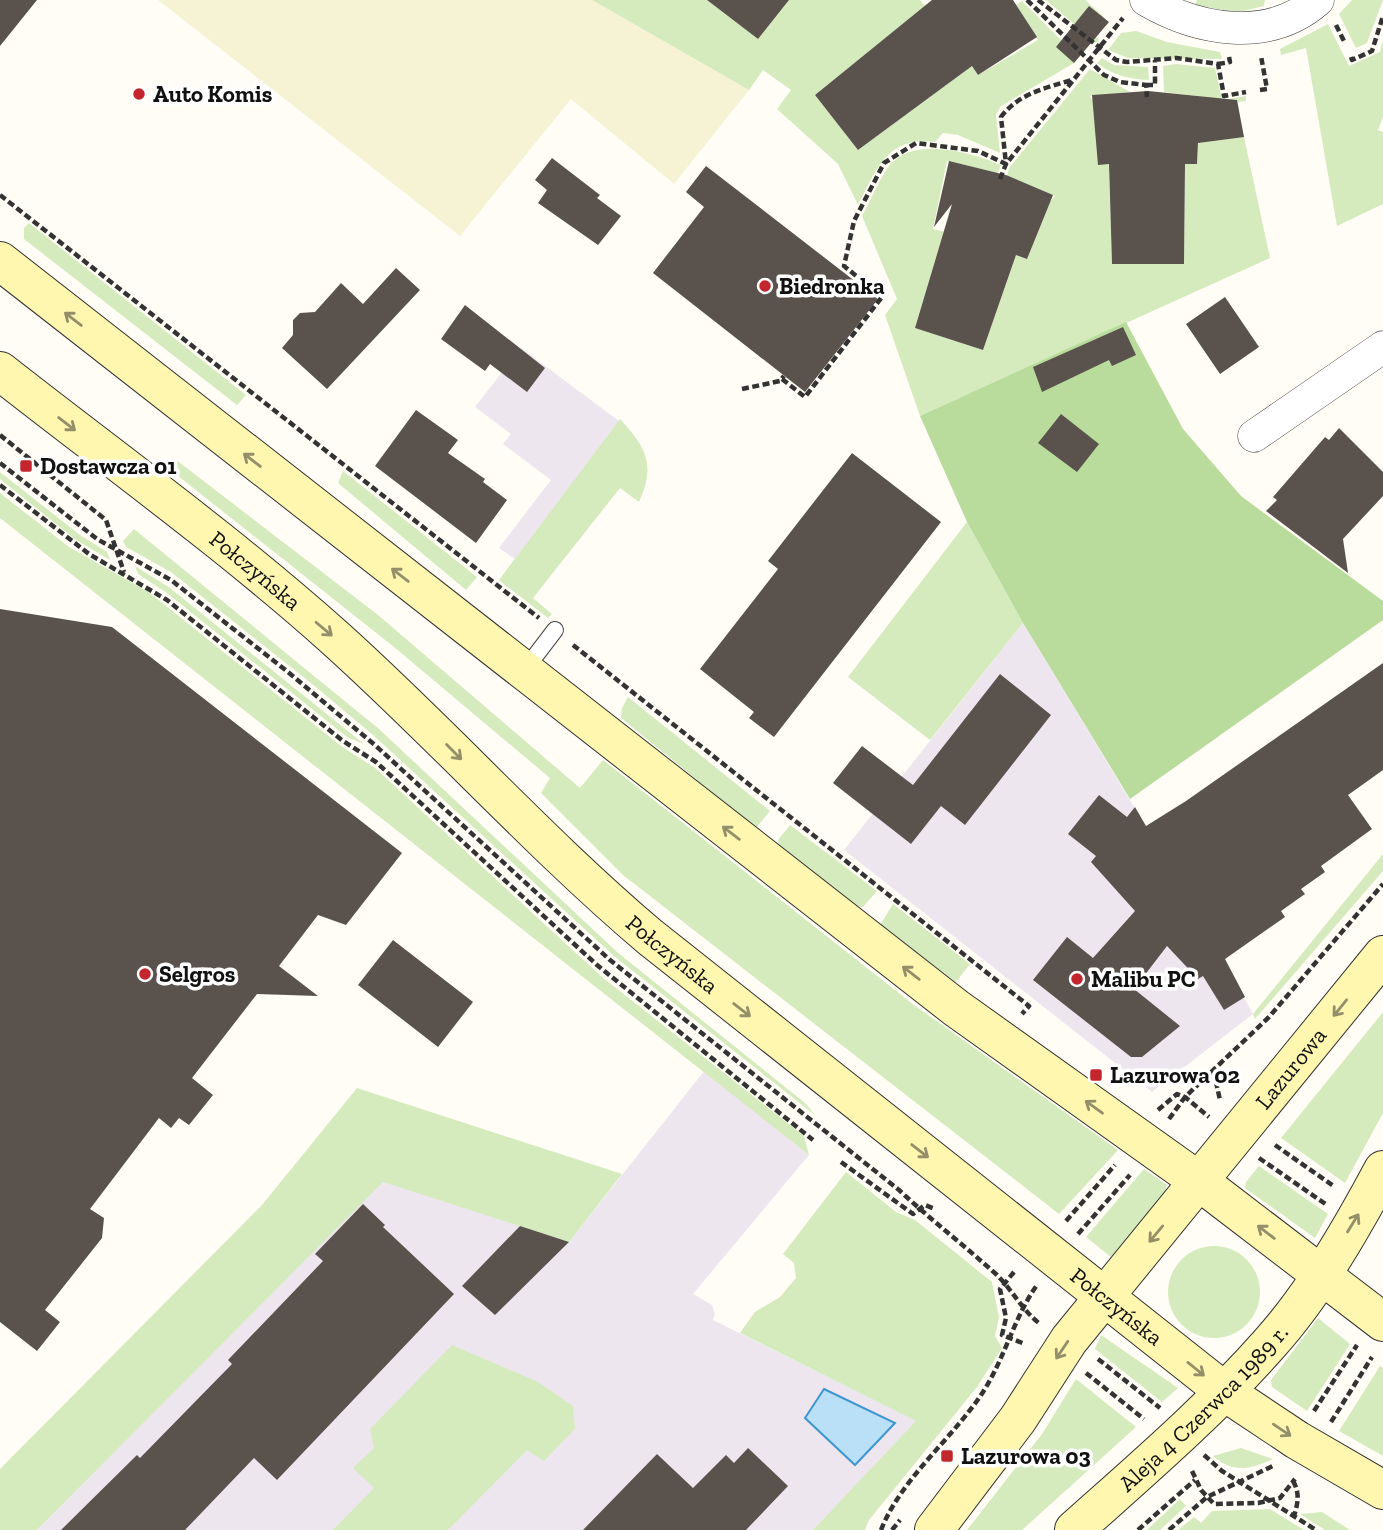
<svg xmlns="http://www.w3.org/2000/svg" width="1383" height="1530" font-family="'Zilla Slab',serif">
  <rect width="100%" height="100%" fill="#fffdf5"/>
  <!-- industrial -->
  <path fill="#eee6ef" d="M521 348 619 421 515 559 499 548 551 480 503 444 511 434 475 407Z
    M1023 623 1186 893 1253 1014 1152 1092 844 850Z
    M705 1070 809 1155 693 1294 712 1305 715 1314 713 1320 917 1421 813 1530H37L383 1181 569 1242Z"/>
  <!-- farmland -->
  <path fill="#f6f3d4" d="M158 0H592L749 90 674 184 571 99 460 236Z"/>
  <!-- green -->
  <path fill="#d5ebbd" d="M592 0H707L758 39 789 0H920L936 17 918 12 815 95 858 150 964 72 961 56 964 53 978 75 1038 40 1016 5 1022 1 1072 51 1068 57 1074 63 1001 106 996 115 1000 153 958 135 943 133 935 142C887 136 877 169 858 205L838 164 777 109 791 90 763 70 749 90Z
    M1046 0H1085L1105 18 1078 21 1099 40 1096 43Z
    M1197 0H1265L1264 6 1239 12 1195 6Z
    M1352 0H1383L1367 43 1356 48 1339 14Z
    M1328 24 1349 66 1380 52 1383 40V117L1378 130 1383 132V204L1337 226 1306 48 1281 55 1280 49Z
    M1136 31 1167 42 1220 52 1222 59 1128 58 1108 50 1121 33Z
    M1102 58 1114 65 1148 67 1149 80C1129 79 1114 76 1097 63Z
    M1176 64 1215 68 1222 100 1246 96V101L1216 105 1244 137 1270 258 920 416 885 315 897 299 862 216C871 200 878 182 888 167 912 135 970 152 1001 165L998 173 947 161 933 229 958 235 957 239 941 241 915 328 983 350 1013 264 1001 253 1055 196 1007 176 1009 168 1090 69 1130 92 1090 96 1124 163V167L1109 174 1112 264H1184L1185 174 1171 167V163L1197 164 1201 98 1205 97 1164 92 1163 66Z
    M29 223 246 395 237 405 24 239V228Z
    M620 419C646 447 656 465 639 502L620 488 533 598 552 614 548 618 499 580Z
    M175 459 378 615 580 788 603 760 914 1005 1118 1150 1059 1214 623 875 541 793 550 778 394 647 168 468Z
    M343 471 477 577 466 590 338 483Z
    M0 472 80 535 107 552 110 560 76 540 0 479Z
    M0 493 69 547 150 593 341 746 375 768 602 977 804 1136 809 1155 0 518Z
    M967 522 1023 623 930 740 848 677Z
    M134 529 379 729 617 952 805 1103 816 1116 614 956 373 735 311 683 171 572 126 547 123 541Z
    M135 566 170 588 364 744 347 737 167 593 138 574Z
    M628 697 770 811 756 828 621 718 622 708Z
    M790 825 877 891 863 907 854 906 779 846 778 840Z
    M1383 854V871L1255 1019 1253 1014Z
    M893 904 970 964 956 982 880 925Z
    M1383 1012V1113L1345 1183 1281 1138Z
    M357 1088 622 1174 569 1242 383 1182 37 1530H0V1469L262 1205Z
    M1259 1166 1328 1214 1315 1238 1245 1188 1246 1182Z
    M1144 1169 1167 1185 1165 1193 1111 1257 1086 1237Z
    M846 1172 896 1212 915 1220 992 1282 999 1317 995 1336 1002 1348 977 1387 869 1520 865 1530H813L916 1421 740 1333 755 1312 780 1297 796 1278 794 1263 783 1254Z
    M1168 1292a46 46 0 1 1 92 0a46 46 0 1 1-92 0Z
    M1318 1318 1350 1344 1307 1411 1272 1387 1271 1380Z
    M1101 1335 1178 1388 1162 1402 1095 1349Z
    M452 1345 538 1382 573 1406 575 1429 544 1461 527 1450 448 1530H333L374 1488 353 1468 374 1448 370 1429Z
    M1380 1366 1383 1368V1456L1339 1431Z
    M1076 1379 1136 1427 1022 1530H967L1042 1434Z
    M1241 1448 1273 1459C1249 1469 1234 1474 1213 1456Z
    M1180 1499 1186 1506 1160 1530H1147Z
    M1270 1509 1304 1530H1178L1194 1517 1201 1523 1212 1511Z
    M1322 1512 1350 1530H1325L1300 1514Z"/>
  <!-- forest -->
  <path fill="#b9dc9c" d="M1126 322 1183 429 1241 496 1383 601V620L1130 799 1023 623 967 522 920 416Z"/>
  <!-- water -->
  <path fill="#b9e0f7" stroke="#3f96cf" stroke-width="2" d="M824 1389 895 1423 855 1465 805 1418Z"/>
  <!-- building -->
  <path fill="#5a524d" d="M0 0H37L0 46Z
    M707 0H789L758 39Z
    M932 0H1013L1037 37 978 75 972 66 858 150 815 95Z
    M1089 6 1109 22 1074 63 1056 47Z
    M1148 91 1237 100 1244 137 1198 143 1197 164H1185L1184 264H1112L1109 164 1098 165 1092 95Z
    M552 158 600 195 597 198 621 216 598 245 538 203 547 190 535 180Z
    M949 161 1006 175 1053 195 1027 259 1016 255 983 350 915 328 952 204 934 227Z
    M706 166 878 299 805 392 653 273 704 207 686 192Z
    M396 268 420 290 327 389 282 348 293 335V320L300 313 315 312 341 283 363 304Z
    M1225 297 1259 347 1220 374 1186 324Z
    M465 305 545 368 527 392 490 364 485 371 441 339Z
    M1123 327 1136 355 1112 366 1109 360 1042 392 1033 367Z
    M416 410 458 440 448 453 485 479 483 482 507 500 476 543 375 466Z
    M1061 414 1099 444 1077 472 1038 443Z
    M1339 428 1383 472V496L1343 539 1348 573 1266 511 1277 500 1273 497 1325 437 1329 440Z
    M852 453 941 522 774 737 749 718 754 712 700 669 778 569 768 561Z
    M0 609 112 627 402 853 346 925 318 915 279 966 318 996 257 994 192 1078 213 1095 189 1125 179 1118 171 1128 159 1118 90 1209 104 1218 102 1238 45 1310 60 1322 37 1351 0 1322Z
    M1383 663V770L1348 795 1372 829 1321 866 1325 872 1301 889 1305 894 1281 911 1285 917 1225 959 1245 997 1224 1010 1203 976 1198 979 1167 946 1134 989 1180 1026 1142 1057H1131L1033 980 1067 937 1093 958 1135 911 1091 862 1096 856 1068 834 1099 795 1127 817 1135 807 1146 826 1186 801Z
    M1000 674 1051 715 965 825 941 806 911 844 833 783 862 746 913 785Z
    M393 940 473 1002 438 1047 358 985Z
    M363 1204 385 1225 383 1227 454 1294 277 1480 254 1458 185 1530H61L137 1455 140 1458 232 1364 228 1360 323 1261 315 1254Z
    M520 1226 569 1242 495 1315 462 1286Z
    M748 1448 788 1486 746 1530H583L657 1454 693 1488 726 1455 734 1463Z"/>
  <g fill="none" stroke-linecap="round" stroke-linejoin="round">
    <!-- service casing -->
    <g stroke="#444" stroke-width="18">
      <path id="service" d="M523 672 555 630"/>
    </g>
    <!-- minor casing -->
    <g stroke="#444" stroke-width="33">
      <path id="minor" d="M1146 0C1199 31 1269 43 1318 0
        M1254 436 1383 347"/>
    </g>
    <!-- secondary casing -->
    <g stroke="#333" stroke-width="40">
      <g id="secondary">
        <path d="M0 261 956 1008 1200 1182 1383 1322"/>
        <path id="s1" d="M0 371C112 459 229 543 335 638 443 735 539 843 650 937L1225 1392 1297 1440 1383 1490"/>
        <path id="s2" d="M934 1530 1018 1419 1069 1340 1383 955"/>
        <path id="s3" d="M1074 1530C1141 1470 1210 1411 1270 1343 1314 1294 1352 1228 1383 1170"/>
      </g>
    </g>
    <!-- path -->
    <path stroke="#333" stroke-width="4.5" stroke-dasharray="7 3.5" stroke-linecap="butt" d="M1027 0 1104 75 1120 82 1146 85 1147 97
      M1038 0 1116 60 1127 62 1176 58 1218 64 1224 96 1246 92
      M1336 25 1344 41
      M1351 57 1352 60 1372 51 1383 16
      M1218 64 1230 62 1229 57
      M1146 85H1155V60
      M1260 90 1267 89 1261 56
      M1000 179 1006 164 1001 117C1018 94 1045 88 1072 80
      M0 195 539 618
      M782 379 805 397 882 297 844 266 854 221 884 163 916 143 978 151 1006 164 1123 18
      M742 389 780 381 784 376
      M0 435 106 520 124 572
      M0 463 97 539 171 580 288 672 376 746 610 960 899 1190C931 1220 965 1246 997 1275 1013 1291 1022 1310 1040 1324
      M0 485 89 554 167 600 343 741 376 762 597 965 813 1140
      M573 645 1029 1006 1022 1014
      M1209 1073 1216 1082 1220 1100
      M1158 1110 1177 1094 1185 1097 1209 1117
      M1169 1119 1185 1097 1269 1017 1383 884
      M1275 1145 1335 1187
      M1259 1158 1327 1205
      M841 1162 913 1214 925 1205 935 1209
      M1066 1221 1115 1165
      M1078 1234 1130 1175
      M1014 1272 1000 1289 1006 1318 1002 1335 1025 1344
      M1098 1359 1160 1408
      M1086 1373 1144 1419
      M1314 1411 1357 1345
      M1331 1422 1372 1357
      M1204 1455 1222 1471 1316 1530
      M1192 1471 1201 1490 1214 1504 1258 1503 1280 1498 1295 1479
      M1293 1481C1300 1493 1298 1503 1294 1516
      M881 1530C901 1479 950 1441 981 1395 1004 1361 1014 1317 1037 1285
      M892 1530 900 1520
      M1138 1530 1195 1480
      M1169 1530 1207 1497 1275 1465"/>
    <!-- service -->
    <use href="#service" stroke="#fff" stroke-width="16"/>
    <!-- minor -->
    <use href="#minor" stroke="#fff" stroke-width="32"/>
    <!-- secondary -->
    <use href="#secondary" stroke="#fff6b0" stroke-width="38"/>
  </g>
  <!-- one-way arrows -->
  <defs><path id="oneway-shaft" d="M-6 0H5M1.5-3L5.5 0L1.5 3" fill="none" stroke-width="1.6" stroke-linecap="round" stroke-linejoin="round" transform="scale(1.75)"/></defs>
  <g stroke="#948f68">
    <use href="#oneway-shaft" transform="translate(73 319) rotate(-142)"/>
    <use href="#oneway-shaft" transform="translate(67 424) rotate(38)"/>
    <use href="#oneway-shaft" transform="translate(252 460) rotate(-142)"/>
    <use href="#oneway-shaft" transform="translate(400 575) rotate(-142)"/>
    <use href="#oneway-shaft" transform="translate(324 629) rotate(40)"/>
    <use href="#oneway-shaft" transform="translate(454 752) rotate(45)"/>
    <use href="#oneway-shaft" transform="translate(731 833) rotate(-143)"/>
    <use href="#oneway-shaft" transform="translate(911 973) rotate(-142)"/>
    <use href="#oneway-shaft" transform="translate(1340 1008) rotate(129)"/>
    <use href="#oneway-shaft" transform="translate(742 1010) rotate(38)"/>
    <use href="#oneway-shaft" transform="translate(1094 1107) rotate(-144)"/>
    <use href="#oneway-shaft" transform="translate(920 1151) rotate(38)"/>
    <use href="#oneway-shaft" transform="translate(1353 1223) rotate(-58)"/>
    <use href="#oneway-shaft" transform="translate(1266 1232) rotate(-142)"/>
    <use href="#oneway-shaft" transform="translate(1156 1234) rotate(130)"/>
    <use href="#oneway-shaft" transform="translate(1062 1350) rotate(124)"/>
    <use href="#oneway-shaft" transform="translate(1196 1369) rotate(39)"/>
    <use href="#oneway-shaft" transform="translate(1282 1430) rotate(34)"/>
  </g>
  <!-- markers -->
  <g fill="#c4262e" stroke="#fff" stroke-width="2.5">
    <circle cx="139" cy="94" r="7"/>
    <circle cx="765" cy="286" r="7"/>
    <rect x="19" y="459" width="14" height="14" rx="3.5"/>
    <circle cx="145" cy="974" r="7"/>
    <circle cx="1077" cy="979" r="7"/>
    <rect x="1089" y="1068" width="14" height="14" rx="3.5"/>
    <rect x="940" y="1449" width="14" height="14" rx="3.5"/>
  </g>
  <g text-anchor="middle" stroke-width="7" stroke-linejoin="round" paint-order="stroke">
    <!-- poi labels -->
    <g font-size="23" font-weight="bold" fill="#111" stroke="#fff" text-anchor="start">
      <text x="153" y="102">Auto Komis</text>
      <text x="779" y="294">Biedronka</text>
      <text x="40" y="474">Dostawcza 01</text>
      <text x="159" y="982">Selgros</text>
      <text x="1091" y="987">Malibu PC</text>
      <text x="1110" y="1083">Lazurowa 02</text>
      <text x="961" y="1464">Lazurowa 03</text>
    </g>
    <!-- street labels -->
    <g font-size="23" fill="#111" stroke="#fff">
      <text dy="8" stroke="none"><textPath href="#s1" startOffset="324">Połczyńska</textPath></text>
      <text dy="8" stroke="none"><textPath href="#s1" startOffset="891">Połczyńska</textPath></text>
      <text dy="8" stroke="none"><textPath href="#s2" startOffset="584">Lazurowa</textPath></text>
      <text dy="8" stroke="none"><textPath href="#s1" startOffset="1458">Połczyńska</textPath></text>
      <text dy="8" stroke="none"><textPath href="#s3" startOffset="178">Aleja 4 Czerwca 1989 r.</textPath></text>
    </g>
  </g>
</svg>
